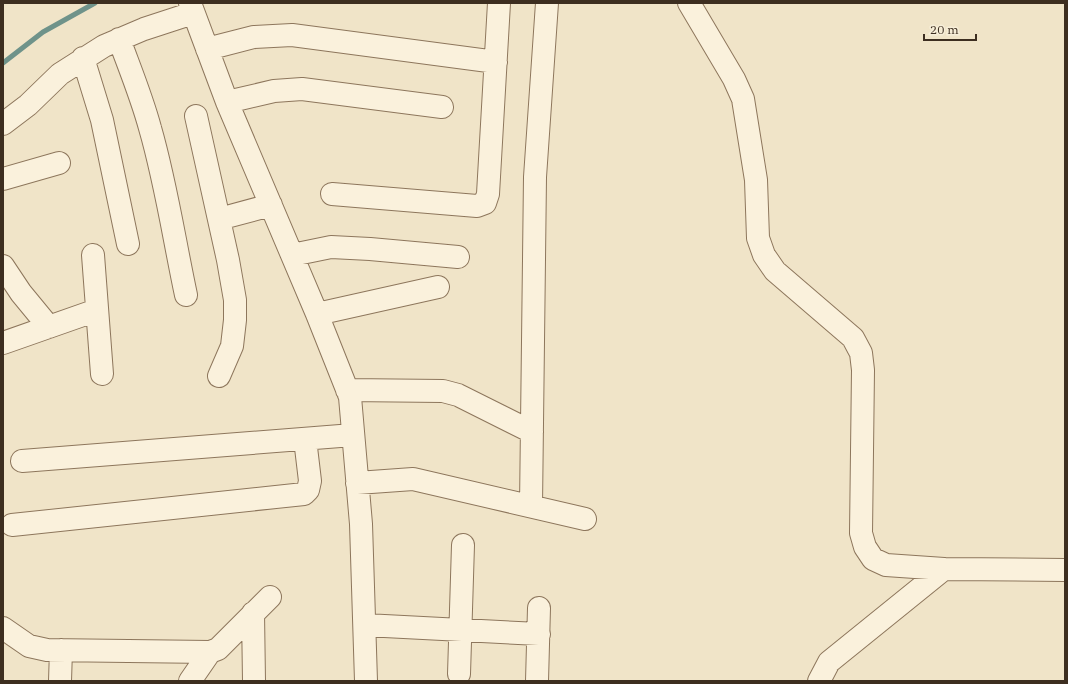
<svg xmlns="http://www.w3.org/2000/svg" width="1068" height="684" font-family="'IBM Plex Serif',serif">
  <rect width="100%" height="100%" fill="#f0e4c8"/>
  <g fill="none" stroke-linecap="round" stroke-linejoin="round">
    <!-- stream -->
    <path stroke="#6f938a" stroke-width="5" d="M3 63 43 32 95 3"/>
    <!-- minor casing -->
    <g stroke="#8d765c" stroke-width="24">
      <path id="minor" d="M190 3 227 102 317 314 350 397 361 524 366 681
        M689 3 734 79 743 99 756 180 758 238 764 255 775 271 853 338 861 353 863 370 861 533 865 547 873 559 886 565 944 569 1065 570
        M119 39C130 69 142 98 150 128 166 183 174 239 186 295
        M207 49 254 37 292 35 496 62
        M83 58 102 120 128 244
        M227 102 274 91 302 89 442 107
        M196 116 228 260 235 300V320L232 346 219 376
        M3 124 28 105 60 74 104 46 144 29 193 13
        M3 179 59 163
        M332 194 477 206 485 203 488 194 499 3
        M219 219 271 205
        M93 255 102 374
        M292 255 331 247 370 249 458 257
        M3 266 21 293 49 327
        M317 314 438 287
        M3 343 97 310
        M347 390 443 391 458 395 532 432
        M22 461 353 435
        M357 483 413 479 585 519
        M531 506 535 177 547 3
        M12 525 304 494 308 490 310 481 305 439
        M253 613 254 681
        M365 625 539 634
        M3 628 29 646 47 650 210 652 218 649 270 597
        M459 674 463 545
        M60 681 61 650
        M190 681 210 652
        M537 681 539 608
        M819 681 829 662 944 569"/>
    </g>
    <!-- minor -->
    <use href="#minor" stroke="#faf1dc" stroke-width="22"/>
  </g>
  <!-- border -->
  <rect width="1068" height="684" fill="none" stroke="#3d2e20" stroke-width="8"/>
  <!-- scale -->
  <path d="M924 34v6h52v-6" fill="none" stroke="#3d2e20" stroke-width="2"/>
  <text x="930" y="34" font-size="12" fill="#3d2e20" stroke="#f7eed8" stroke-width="3" paint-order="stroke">20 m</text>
</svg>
